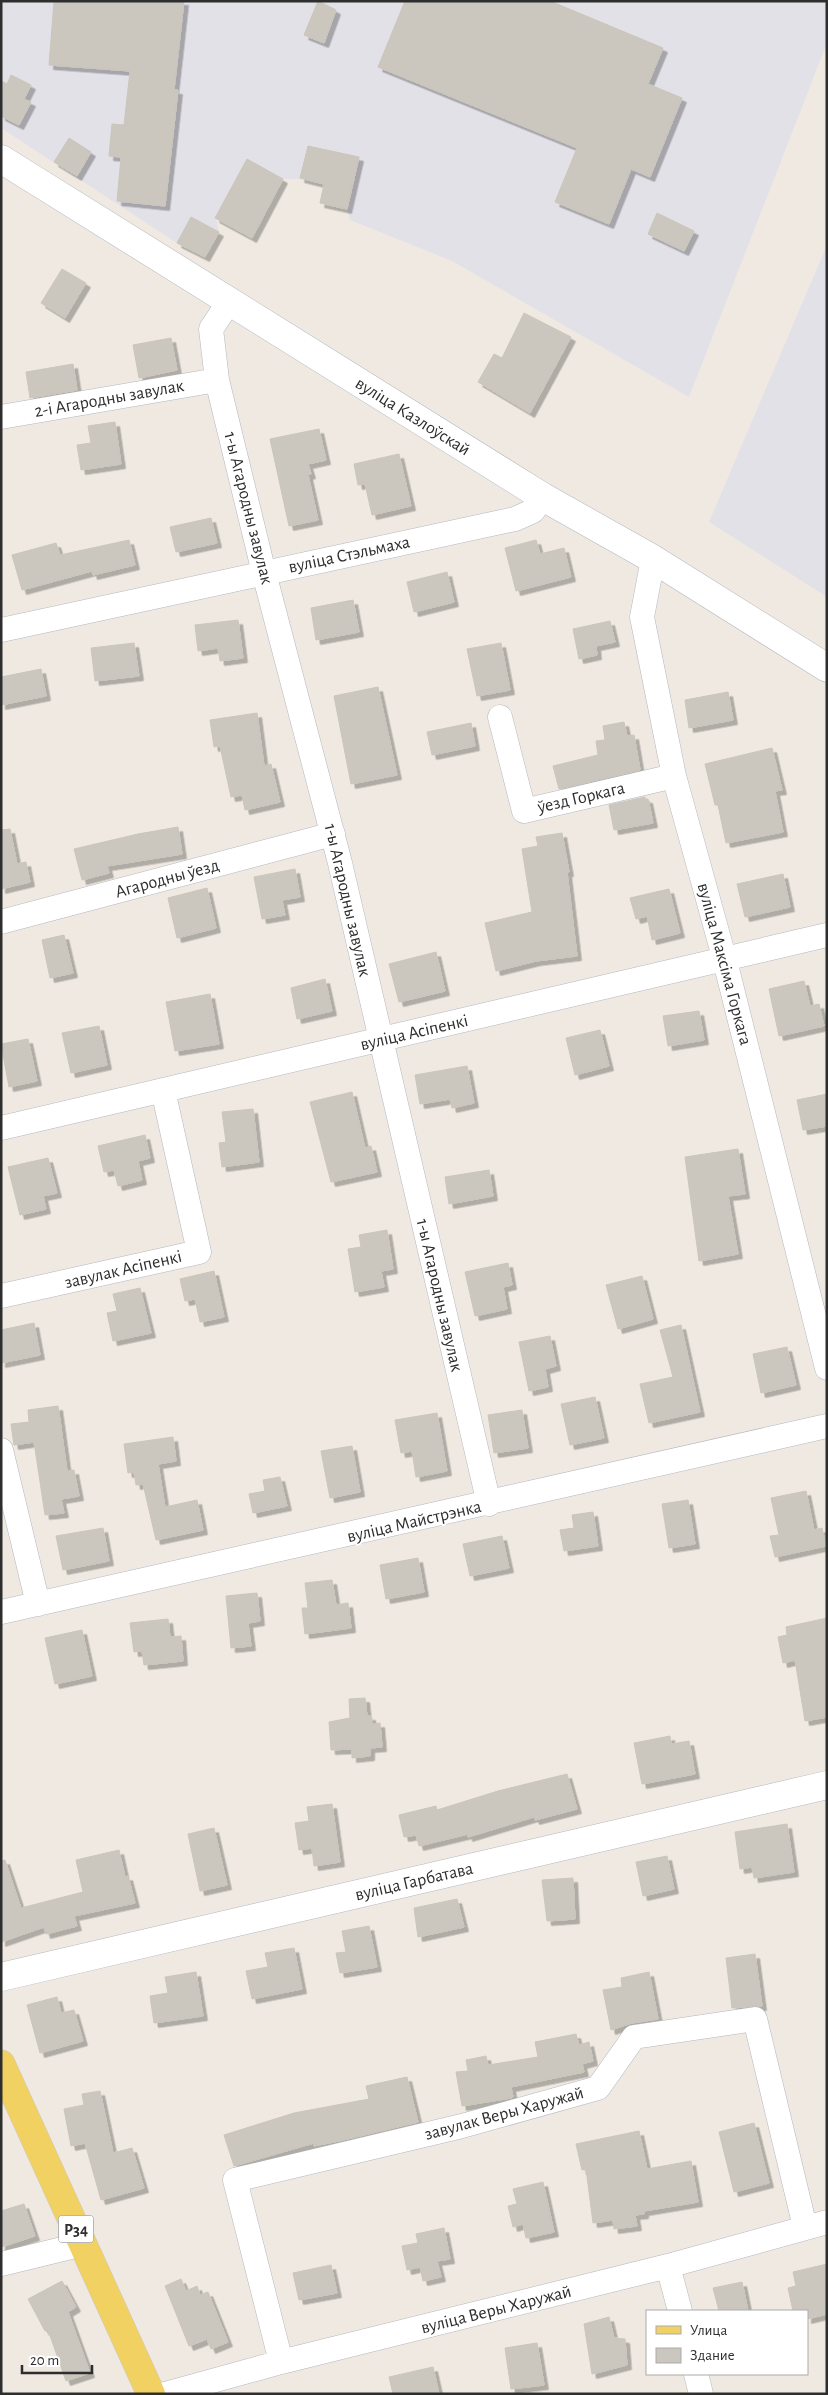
<svg xmlns="http://www.w3.org/2000/svg" width="828" height="2395" font-family="'Alegreya Sans',sans-serif">
  <defs>
    <filter id="shadow"><feDropShadow dx="4.5" dy="4.5" stdDeviation="0" flood-color="#0004"/></filter>
  </defs>
  <rect width="100%" height="100%" fill="#efe9e1"/>
  <!-- industrial -->
  <path fill="#e3e1e8" d="M1 1H827V43L689 397 452 261 350 220 347 209 320 203 324 184 299 179H283L252 238 216 218 219 232 205 257 177 243 1 128Z
    M827 245V597L709 522Z"/>
  <!-- building -->
  <path fill="#cbc7bf" stroke="#cbc5ba" filter="url(#shadow)" d="M54 1H184L174 90H178L165 206 117 201 121 157 109 156 112 124 124 125 130 71 49 65Z
    M318 1 336 10 324 43 304 35Z
    M405 1H550L663 48 648 84 682 98 650 177 631 169 609 224 555 202 577 148 378 67Z
    M11 75 31 85 24 99 31 102 19 125 1 116V81L7 84Z
    M69 138 91 152 77 176 54 162Z
    M308 146 359 157 347 209 320 203 324 184 300 178Z
    M247 159 283 179 252 238 215 218Z
    M657 213 694 231 684 251 648 234Z
    M191 217 219 232 205 257 177 243Z
    M62 269 86 283 65 318 41 303Z
    M524 313 571 337 530 413 478 382 494 354 502 358Z
    M171 338 177 370 139 378 133 345Z
    M73 364 77 390 30 398 26 372Z
    M115 422 121 464 81 470 77 445 91 443 88 426Z
    M319 429 326 460 308 464 311 474 308 475 318 520 289 526 270 439Z
    M399 454 411 506 372 515 365 484 358 485 354 464Z
    M211 518 217 543 176 552 170 527Z
    M129 540 135 565 93 575 92 571 22 590 12 555 56 543 60 555Z
    M536 540 540 554 564 548 571 577 516 591 505 548Z
    M447 572 454 602 414 612 407 582Z
    M353 600 359 632 316 640 311 608Z
    M238 620 243 658 220 661 218 648 198 651 195 625Z
    M610 621 615 642 596 646 597 655 579 659 573 629Z
    M134 643 139 676 95 681 91 648Z
    M501 643 510 690 477 696 467 649Z
    M41 669 46 696 1 705V677Z
    M378 687 397 775 351 784 334 696Z
    M728 692 733 720 689 728 685 700Z
    M257 713 264 766 271 764 280 802 245 810 242 795 231 797 220 746 214 747 210 720Z
    M624 722 627 736 634 735 640 770 559 789 553 766 598 755 596 741 605 740 603 726Z
    M471 723 475 746 432 755 427 732Z
    M772 748 782 790 775 791 783 832 726 843 718 805H715L705 764Z
    M645 797V799H648L653 823 614 830 609 805Z
    M178 827 182 854 107 866 109 873 82 880 74 849 138 834Z
    M10 829 17 864 26 862 30 882 1 889V830Z
    M562 833 569 872H567L577 956 536 961 496 971 485 923 532 912 522 849 538 846 536 837Z
    M295 869 300 897 282 900 285 915 262 919 254 877Z
    M783 874 790 907 745 917 737 884Z
    M207 888 216 928 177 938 168 898Z
    M669 889 680 933 652 940 647 916 636 919 630 898Z
    M64 935 73 973 50 978 42 940Z
    M436 952 445 991 399 1002 389 964Z
    M325 979 332 1011 297 1019 291 988Z
    M804 981 810 1006 819 1004 824 1026 779 1036 769 989Z
    M210 994 219 1044 175 1051 166 1002Z
    M699 1011 704 1040 668 1046 663 1016Z
    M99 1026 107 1065 71 1073 62 1033Z
    M600 1030 609 1066 575 1075 566 1038Z
    M28 1039 37 1081 9 1087 1 1044Z
    M467 1066 474 1103 452 1108 450 1099 420 1104 415 1075Z
    M352 1092 365 1148 371 1146 377 1172 331 1182 310 1102Z
    M827 1094V1126L803 1130 797 1100Z
    M253 1109 259 1162 222 1167 219 1143 226 1142 222 1112Z
    M145 1135 150 1158 138 1161 142 1180 118 1186 114 1170 104 1172 98 1146Z
    M738 1149 745 1194 728 1196 738 1254 699 1261 685 1157Z
    M48 1158 57 1193 43 1196 46 1209 20 1215 8 1167Z
    M489 1170 493 1196 449 1204 445 1177Z
    M387 1230 393 1269 381 1271 384 1287 355 1292 348 1249 361 1247 359 1235Z
    M508 1263 512 1285 503 1287 507 1309 475 1316 465 1272Z
    M214 1271 224 1317 200 1322 195 1299 185 1301 180 1279Z
    M642 1276 653 1319 618 1329 606 1285Z
    M140 1288 151 1333 113 1341 107 1313 117 1311 113 1294Z
    M34 1323 40 1355 1 1363V1330Z
    M681 1325 700 1412 649 1423 640 1384 673 1377 660 1330Z
    M550 1336 556 1366 545 1369 548 1387 529 1391 519 1342Z
    M787 1347 796 1385 761 1393 753 1354Z
    M595 1397 604 1438 570 1445 561 1404Z
    M58 1406 67 1471 74 1470 79 1496 61 1499 64 1513 45 1515 34 1442 14 1445 11 1424 29 1422 28 1410Z
    M522 1410 528 1448 494 1453 488 1415Z
    M437 1413 447 1471 416 1477 412 1451 401 1453 395 1420Z
    M173 1437 176 1461 158 1464 165 1507 197 1500 203 1530 156 1540 143 1484 136 1485 134 1472 128 1473 124 1444Z
    M352 1446 360 1492 330 1498 321 1451Z
    M280 1477 287 1506 253 1513 249 1494 265 1491 263 1480Z
    M806 1491 814 1530 822 1528 826 1546 775 1557 770 1536 779 1535 771 1498Z
    M688 1500 695 1544 669 1548 662 1504Z
    M593 1512 598 1546 564 1551 560 1530 574 1528 572 1515Z
    M103 1528 109 1561 63 1570 56 1536Z
    M502 1536 509 1568 470 1576 463 1544Z
    M418 1558 424 1592 386 1599 380 1565Z
    M332 1580 336 1605 348 1603 351 1628 305 1634 302 1608H308L305 1583Z
    M257 1593 260 1621 248 1623 251 1646 231 1648 226 1596Z
    M827 1618V1717L805 1721 795 1660 783 1663 778 1637 787 1635 786 1627Z
    M168 1619 170 1637 181 1636 183 1661 144 1665 142 1651 134 1652 130 1623Z
    M82 1630 92 1676 55 1684 45 1638Z
    M365 1698 367 1716H371L372 1724 380 1723 382 1747 370 1748V1756L352 1758V1749L331 1750 329 1722 350 1718 349 1699Z
    M670 1736 671 1744 689 1741 695 1774 642 1784 634 1743Z
    M567 1774 577 1809 535 1820 534 1817 468 1837V1834L419 1846 416 1835 404 1837 399 1815 436 1806 437 1810 498 1791Z
    M332 1804 340 1862 314 1866 312 1848 299 1850 295 1823 309 1821 307 1807Z
    M787 1824 794 1872 754 1878 752 1867 740 1869 735 1832Z
    M214 1828 227 1885 200 1891 188 1834Z
    M119 1850 125 1877 128 1876 135 1903 74 1916 77 1926 46 1934 44 1927 1 1942V1861L5 1860 21 1908 83 1892 76 1860Z
    M667 1856 674 1889 643 1896 636 1862Z
    M573 1878 575 1919 547 1921 542 1880Z
    M457 1899 464 1927 418 1937 414 1908Z
    M369 1926 377 1967 340 1973 336 1953 346 1952 342 1931Z
    M294 1948 302 1989 252 1999 246 1971 268 1967 265 1953Z
    M755 1954 762 2006 732 2008 726 1958Z
    M196 1972 203 2016 154 2023 150 1996 168 1993 165 1977Z
    M649 1972 658 2019 632 2023 611 2030 603 1990 622 1987 621 1978Z
    M57 1997 61 2013 74 2010 83 2041 40 2053 27 2005Z
    M576 2034 579 2045 589 2042 593 2061 582 2064 584 2072 511 2087 513 2097 511 2098 462 2106 456 2072 468 2071 466 2060 486 2056 488 2065 538 2057 535 2042Z
    M407 2077 418 2122 339 2141 314 2146V2143L234 2166 224 2135 294 2113 369 2099 366 2086Z
    M100 2091 113 2153 132 2148 144 2188 101 2200 85 2143 71 2146 64 2109 84 2105 82 2094Z
    M754 2123 769 2183 734 2192 719 2132Z
    M639 2131 647 2169 691 2161 698 2202 644 2211V2214L635 2215 637 2226 614 2229 613 2220 593 2223 586 2169 582 2170 576 2144Z
    M543 2182 554 2232 526 2238 523 2224 513 2227 508 2206 517 2204 513 2189Z
    M24 2204 35 2236 1 2247V2211Z
    M444 2228 450 2259 437 2261 441 2277 423 2281 420 2267 407 2270 402 2246 418 2243 416 2234Z
    M827 2264V2314L807 2319V2311H793L788 2288 796 2286 793 2272Z
    M331 2265 337 2293 299 2300 293 2273Z
    M181 2279 186 2291 197 2286 200 2295 208 2292 228 2342 211 2349 207 2339 189 2346 165 2286Z
    M62 2281 76 2307 68 2312 90 2373 66 2381 48 2330 45 2331 28 2299Z
    M742 2282 748 2311H719L713 2288Z
    M609 2317 614 2338 625 2339 627 2365 592 2374 584 2324Z
    M537 2343 544 2385 511 2389 505 2348Z
    M433 2367 439 2394H393L389 2377Z"/>
  <g fill="none" stroke-linecap="round" stroke-linejoin="round">
    <!-- street casing -->
    <g stroke="#b4b7c1" stroke-width="25">
      <path id="street" d="M229 302 211 329 217 380 264 573 340 863 489 1504
        M1 417 217 380
        M653 559 642 617 674 776 724 957 827 1368
        M1 630 515 519 533 511 543 497
        M500 717 524 811 674 776
        M1 922 333 834
        M1 1128 827 935
        M1 1296 199 1252 163 1090
        M1 1450 38 1604
        M1 1612 827 1426
        M1 2264 83 2244
        M668 2266 680 2311
        M281 2362 235 2180 462 2126 598 2088 634 2037 755 2019 805 2227
        M696 2374 701 2394
        M165 2394 281 2362 668 2266 827 2222"/>
    </g>
    <!-- secondary casing -->
    <g stroke="#b4b7c1" stroke-width="29">
      <path id="secondary" d="M1 159 543 497 653 559 827 668
        M1 1977 827 1785"/>
    </g>
    <!-- primary casing -->
    <g stroke="#c9c9c9" stroke-width="29">
      <path id="primary" d="M1 2064 151 2394"/>
    </g>
    <!-- street -->
    <use href="#street" stroke="#fff" stroke-width="24"/>
    <!-- secondary -->
    <use href="#secondary" stroke="#fff" stroke-width="28"/>
    <!-- primary -->
    <use href="#primary" stroke="#f2d163" stroke-width="28"/>
  </g>
  <g text-anchor="middle" stroke-width="4" stroke-linejoin="round" paint-order="stroke">
    <!-- shield labels -->
    <rect fill="#fff" stroke="#6d6d6d" stroke-width="1" x="58.5" y="2215.5" width="35" height="27" rx="4"/>
    <g font-size="16" font-weight="bold" fill="#2e2e2e">
      <text x="76" y="2235">Р34</text>
    </g>
    <!-- street labels -->
    <g font-size="18" fill="#2e2e2e" stroke="#fff">
      <text transform="translate(109 398) rotate(-10)" y="6">2-і Агародны завулак</text>
      <text transform="translate(413 416) rotate(32)" y="6">вуліца Казлоўскай</text>
      <text transform="translate(249 508) rotate(76)" y="6">1-ы Агародны завулак</text>
      <text transform="translate(349 554) rotate(-12)" y="6">вуліца Стэльмаха</text>
      <text transform="translate(581 797) rotate(-13)" y="6">ўезд Горкага</text>
      <text transform="translate(167 878) rotate(-15)" y="6">Агародны ўезд</text>
      <text transform="translate(348 900) rotate(77)" y="6">1-ы Агародны завулак</text>
      <text transform="translate(725 964) rotate(75)" y="6">вуліца Максіма Горкага</text>
      <text transform="translate(414 1032) rotate(-13)" y="6">вуліца Асіпенкі</text>
      <text transform="translate(123 1269) rotate(-13)" y="6">завулак Асіпенкі</text>
      <text transform="translate(440 1295) rotate(77)" y="6">1-ы Агародны завулак</text>
      <text transform="translate(414 1521) rotate(-13)" y="6">вуліца Майстрэнка</text>
      <text transform="translate(414 1881) rotate(-13)" y="6">вуліца Гарбатава</text>
      <text transform="translate(504 2113) rotate(-15)" y="6">завулак Веры Харужай</text>
      <text transform="translate(496 2309) rotate(-14)" y="6">вуліца Веры Харужай</text>
    </g>
  </g>
  <!-- border -->
  <rect width="828" height="2395" fill="none" stroke="#2e2e2e" stroke-width="5"/>
  <!-- legend -->
  <rect x="646" y="2310" width="162" height="65" fill="#ffffff" stroke="#ababab"/>
  <rect x="656" y="2326" width="25" height="8" fill="#f2d163" stroke="#ababab"/>
  <text x="690" y="2335" font-size="15" fill="#2e2e2e">Улица</text>
  <rect x="656" y="2348" width="25" height="15" fill="#cbc7bf" stroke="#ababab"/>
  <text x="690" y="2360" font-size="15" fill="#2e2e2e">Здание</text>
  <!-- scale -->
  <path d="M22 2365v8h70v-8" fill="none" stroke="#2e2e2e" stroke-width="2.5"/>
  <text x="30" y="2365" font-size="15" fill="#2e2e2e" stroke="#ffffff" stroke-width="4" paint-order="stroke">20 m</text>
</svg>
